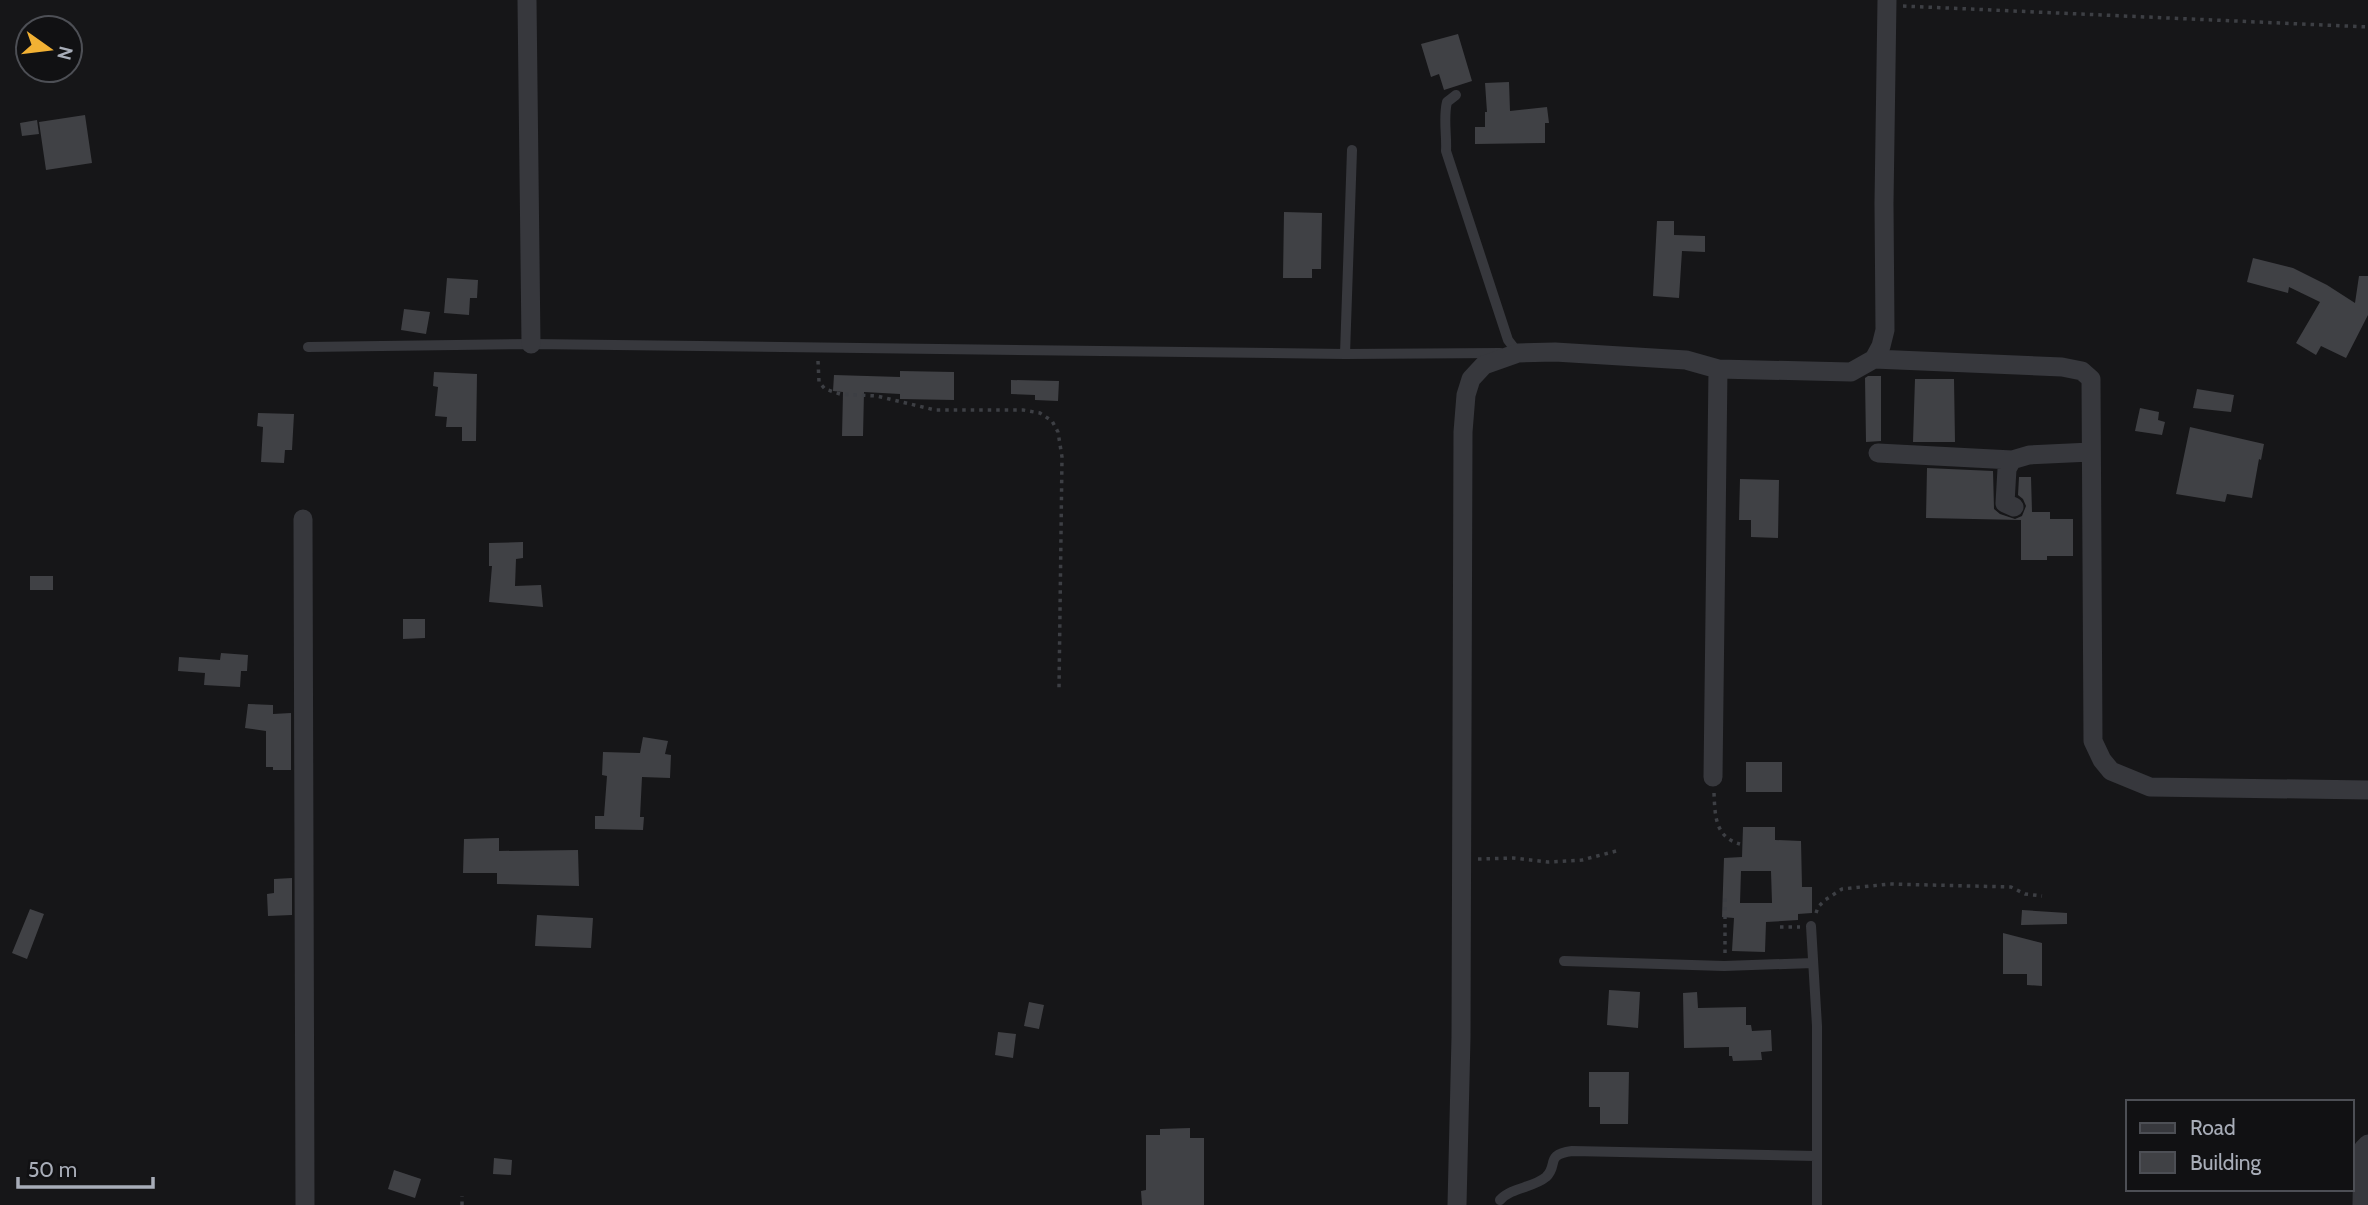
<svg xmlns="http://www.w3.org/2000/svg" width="2368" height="1205" font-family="Cabin,sans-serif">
  <rect width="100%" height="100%" fill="#161618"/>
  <!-- building -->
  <path fill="#404145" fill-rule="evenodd" d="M1458 34 1472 81 1444 90 1439 74 1431 77 1421 44Z
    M1509 82 1510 111 1547 107 1549 123H1545V143L1475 144V127H1485V112H1487L1485 83Z
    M85 115 92 163 46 170 39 122Z
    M37 120 39 134 22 136 20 123Z
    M1284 212 1322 213 1321 269H1312V278H1283Z
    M1657 221H1674V235L1705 236V252L1682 251 1679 298 1653 296Z
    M2253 258 2293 268 2327 285 2355 303 2359 276H2368V315L2346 358 2321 346 2316 355 2296 343 2320 302 2289 287 2288 293 2247 282Z
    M447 278 478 280 477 298H470L469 315 444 313Z
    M404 309 430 312 426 334 401 330Z
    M900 371 954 372V400L900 399V394L864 392 863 436H842L843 392 833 391 834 375 900 377Z
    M434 372 477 374 476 441H462V427H446L447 417 435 416 438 387 433 386Z
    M1868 376H1881V441L1866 442 1865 378Z
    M1915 379H1954L1955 442H1913Z
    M1011 380 1059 381 1058 401 1035 400V395L1011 394Z
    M2197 389 2234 395 2231 412 2193 408Z
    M2140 408 2159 412 2158 420 2165 422 2162 435 2135 431Z
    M258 413 294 414 292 450H285L284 463 261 462 263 427 257 426Z
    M2190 427 2264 444 2261 460 2259 459 2252 498 2227 494 2225 502 2176 494Z
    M1927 468 1993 471 1994 509 2000 514 2015 519 2022 516 2026 506 2023 499 2018 495 2019 477H2031L2032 512H2050V519H2073V556H2047V560H2021V520L1926 518Z
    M1740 479 1779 480 1778 538 1751 537V520H1739Z
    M523 542V558L516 559 515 586 541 585 543 607 489 602 492 566H489V543Z
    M30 576H53V590H30Z
    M403 619H425V638L403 639Z
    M221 653 248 655 247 671H241L240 687 204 685 205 673 178 671 179 657 220 660Z
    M248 704 273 705V714L291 713V770H273V767H266V731L245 728Z
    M643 737 668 741 665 754 671 755 670 778 642 777 640 817H644L643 830 595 829V816H604L607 776 602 775 603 752 640 753Z
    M1746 762H1782V792H1746Z
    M1743 827H1775V840L1801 841 1802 887H1812V913L1798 914V920L1766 922 1765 952 1732 951 1734 918 1722 917 1724 858 1742 857ZM1741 871H1771L1772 903H1740Z
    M499 838V851L578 850 579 886 497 884V873H463L464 839Z
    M292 878V915L268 916 267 894 274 893V879Z
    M30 909 44 914 27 959 12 953Z
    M2022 910 2067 913V924L2021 925Z
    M537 915 593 918 591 948 535 946Z
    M2003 933 2042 943V986L2027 985V974H2003Z
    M1609 990 1640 992 1638 1028 1607 1025Z
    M1697 992 1698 1008 1746 1007V1025H1751L1752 1031 1771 1030 1772 1051 1761 1052 1762 1060 1733 1061 1732 1056H1729V1047L1684 1048 1683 993Z
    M1029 1002 1044 1005 1039 1029 1024 1026Z
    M998 1032 1016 1034 1013 1058 995 1055Z
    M1589 1072H1629L1628 1124H1600V1107H1589Z
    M1190 1128V1138H1204V1205H1142L1141 1191 1146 1190V1135H1160V1129Z
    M494 1158 512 1160 511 1175 493 1174Z
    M394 1170 421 1179 415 1198 388 1189Z"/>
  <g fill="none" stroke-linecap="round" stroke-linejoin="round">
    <!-- path -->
    <path stroke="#3d3f44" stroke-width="3.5" stroke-dasharray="3.5 5" stroke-linecap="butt" d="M1903 6 2368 27
      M818 361 819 382 825 389 840 394 877 396 935 410H1023L1040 413 1052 421 1058 432 1062 457 1059 689
      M1714 793C1715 816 1715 837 1740 844
      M1478 859 1513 858 1548 862 1582 860 1620 850
      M1816 913 1818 907 1825 900 1842 889 1890 884 2011 887 2025 894 2042 896
      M1780 927H1800
      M1725 953V896
      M462 1205V1196"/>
    <!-- lane -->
    <path stroke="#37383d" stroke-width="10" d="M1456 95 1447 102C1443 118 1447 135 1446 151L1508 340 1518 353
      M308 347 531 344 1345 354 1500 353
      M1345 354 1352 150
      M1811 926 1817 1026V1205
      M1564 961 1724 966 1813 963
      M1500 1200C1512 1187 1533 1188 1546 1177 1559 1165 1544 1155 1572 1151L1816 1156"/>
    <!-- street -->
    <path stroke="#37383d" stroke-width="19" d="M527 0 531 344
      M1874 359 2062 367 2082 371 2091 379 2093 741 2102 760 2111 771 2150 787 2368 790
      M1878 453 2012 460
      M2014 507 2005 503 2007 469 2012 460 2029 455 2091 452
      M303 519 305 1205
      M1713 777 1718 369
      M1457 1205 1461 1037 1463 432 1466 395 1471 379 1484 365 1518 353 1555 352 1686 360 1718 369 1851 372 1874 359 1881 346 1885 330 1884 203 1887 0
      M2362 1205 2363 1149 2368 1144"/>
  </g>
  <!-- legend -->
  <rect x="2126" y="1100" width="228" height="91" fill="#111113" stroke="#4d4f55" stroke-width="2"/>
  <rect x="2140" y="1123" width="35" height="10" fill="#37383d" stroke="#4d4f55" stroke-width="2"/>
  <text x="2190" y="1135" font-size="21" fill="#a8adb8">Road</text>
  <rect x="2140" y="1152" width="35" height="21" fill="#404145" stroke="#4d4f55" stroke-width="2"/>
  <text x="2190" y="1170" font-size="21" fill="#a8adb8">Building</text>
  <!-- north arrow -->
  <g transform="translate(49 49) rotate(104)"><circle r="33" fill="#111113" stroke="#4d4f55" stroke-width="2"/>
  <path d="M0-5L12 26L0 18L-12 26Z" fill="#f2b134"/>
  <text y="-10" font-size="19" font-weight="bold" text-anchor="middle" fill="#a8adb8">N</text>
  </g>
  <!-- scale -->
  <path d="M18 1177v10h135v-10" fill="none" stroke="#a8adb8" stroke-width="3.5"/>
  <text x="28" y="1177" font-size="21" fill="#a8adb8" stroke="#111113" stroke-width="5" paint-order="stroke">50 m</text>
</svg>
